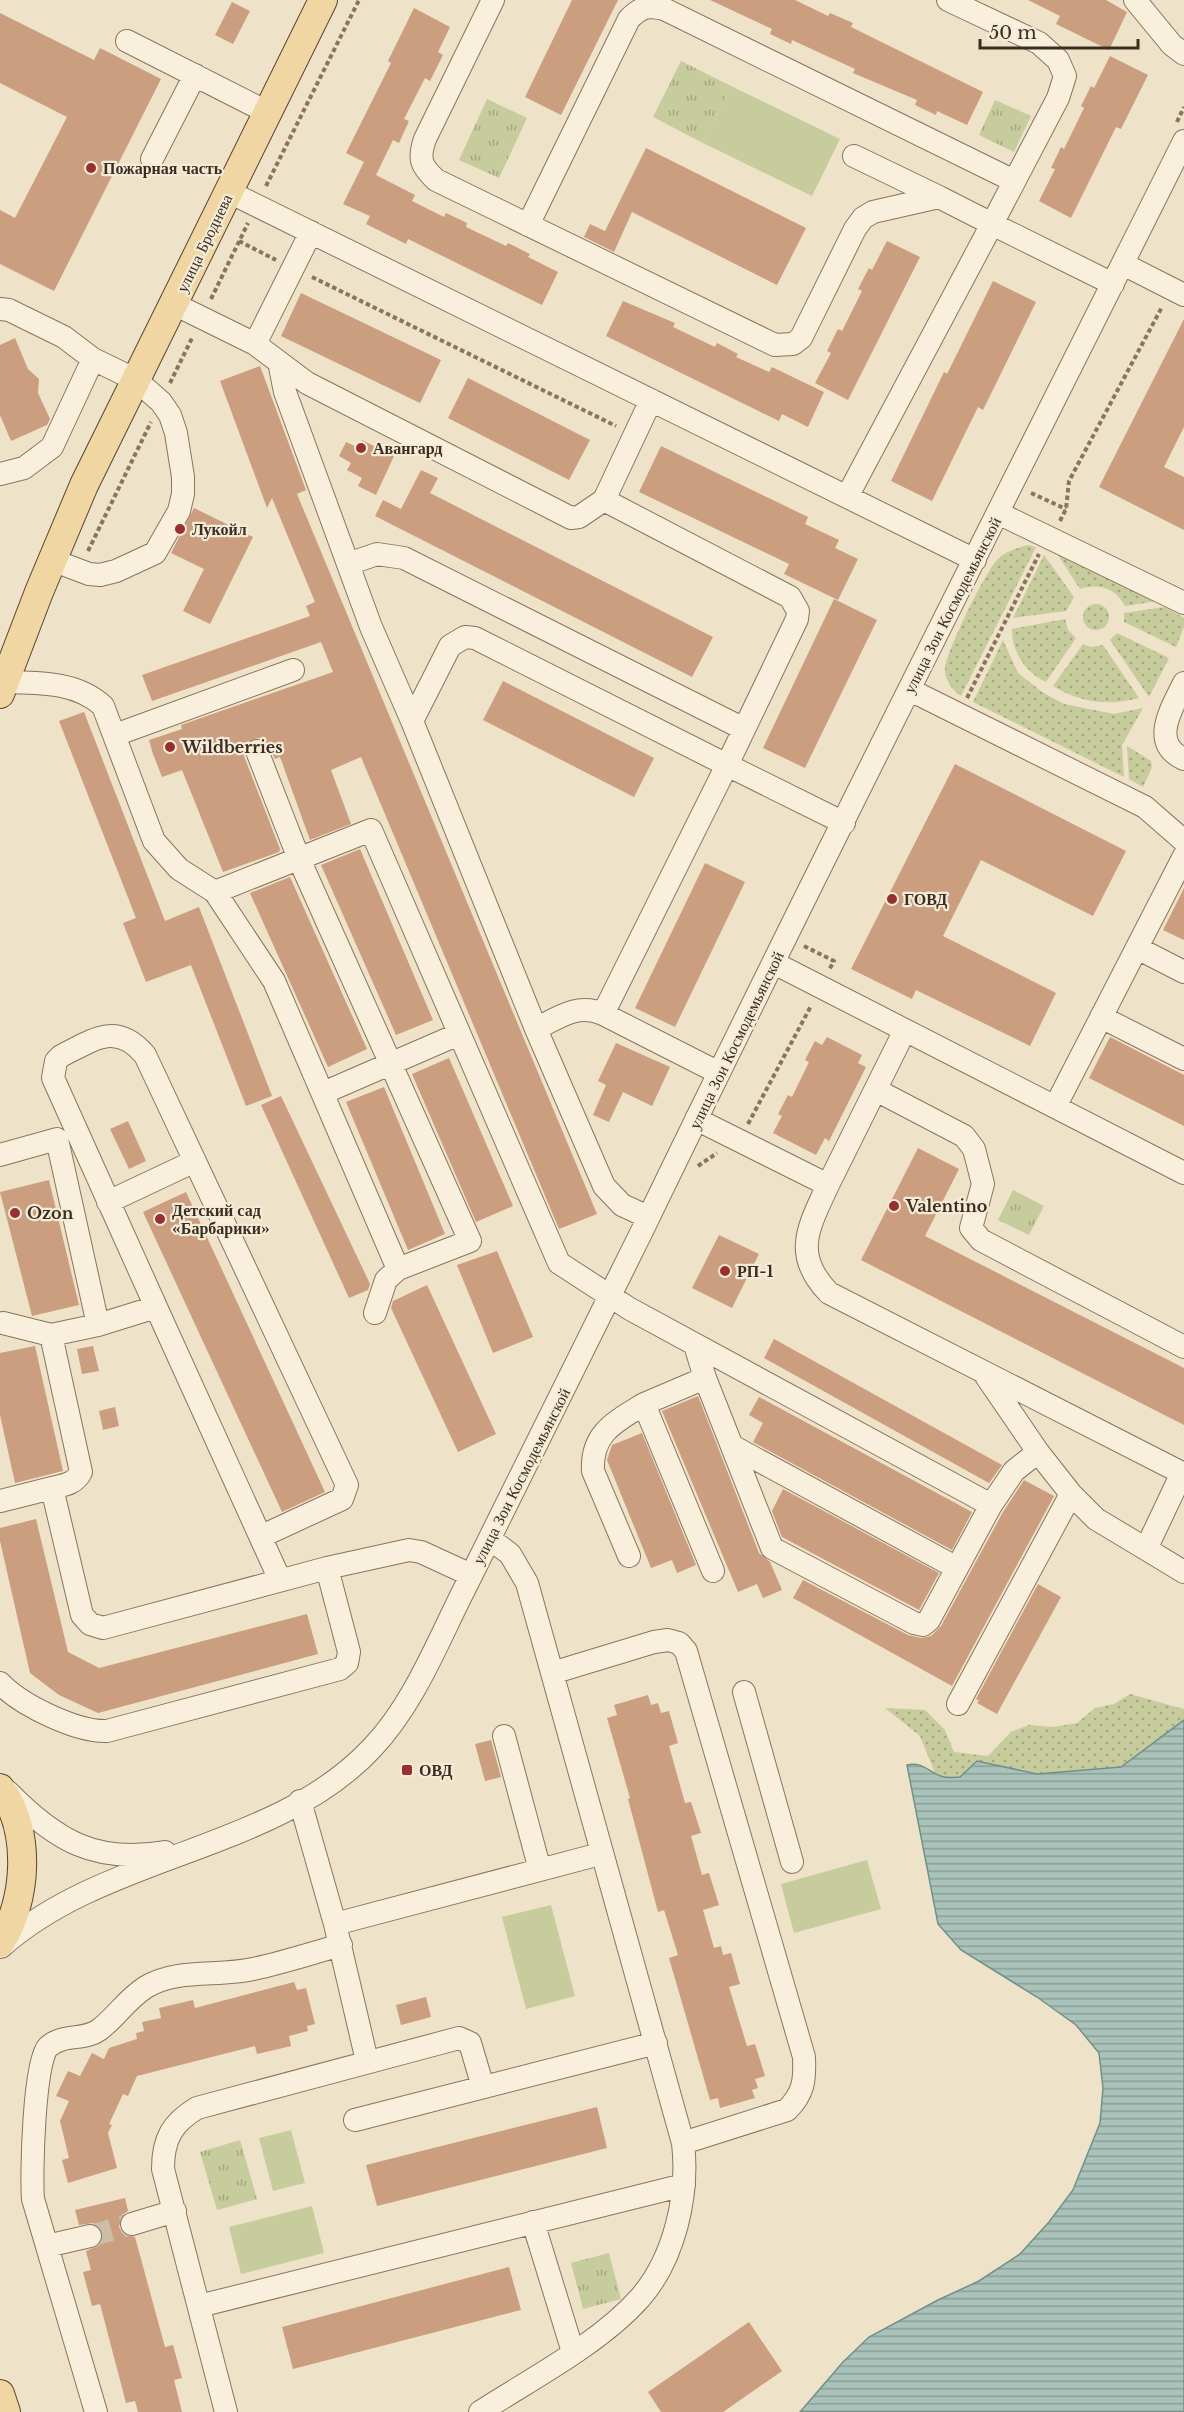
<svg xmlns="http://www.w3.org/2000/svg" width="1184" height="2412" font-family="'Libre Baskerville',serif">
  <defs>
    <pattern id="grass-dots" width="8" height="8" patternUnits="userSpaceOnUse" patternTransform="scale(1.5)"><rect width="8" height="8" fill="#c7cc9c"/><path d="M2 2h.1M6 6h.1" fill="none" stroke="#a3a67f" stroke-width="1.8" stroke-linecap="round"/></pattern>
    <pattern id="park-tufts" width="24" height="20" patternUnits="userSpaceOnUse" patternTransform="scale(1.5)"><rect width="24" height="20" fill="#c7cc9c"/><path d="M3 7l-1-3M5 7V3M7 7l1-3M15 17l-1-3M17 17v-4M19 17l1-3" fill="none" stroke="#a3a67f"/></pattern>
    <pattern id="water-rules" width="6" height="5" patternUnits="userSpaceOnUse" patternTransform="scale(1.5)"><rect width="6" height="5" fill="#a9c2ba"/><path d="M0 2.5h6" fill="none" stroke="#8b9e97"/></pattern>
  </defs>
  <rect width="100%" height="100%" fill="#eee2c8"/>
  <!-- grass -->
  <path fill="url(#grass-dots)" d="M1028 545 1036 547 961 696C952 690 945 680 945 669 946 652 986 570 998 559 1006 551 1018 548 1028 545Z
    M1054 549 1157 601 1125 606C1115 588 1100 583 1080 589Z
    M1044 555 1074 597 1066 611 1013 618Z
    M1083 617a13 13 0 1 1 26 0a13 13 0 1 1-26 0Z
    M1165 607 1184 618V627L1176 647 1124 622V613Z
    M1065 619 1068 630 1076 638 1046 682C1026 673 1011 651 1012 629Z
    M1117 633 1169 658 1149 697 1110 640Z
    M1003 640 1018 673 1042 692 1064 704 1114 714 1143 708 1122 745 1124 777 973 702Z
    M1083 644 1090 647 1103 645 1139 698C1107 706 1081 703 1053 686Z
    M1127 746 1151 761 1152 767 1143 787 1129 779Z
    M1130 1694 1184 1709V1757L979 1796 935 1773 920 1736 885 1708 925 1710 945 1730 954 1752 988 1756 1011 1732 1029 1725 1053 1727 1077 1723 1095 1708 1114 1704Z"/>
  <!-- park -->
  <path fill="url(#park-tufts)" d="M681 61 731 86 703 143 653 117Z
    M487 99 527 118 499 178 459 160Z
    M995 100 1031 116 1014 152 979 135Z
    M1013 1190 1044 1206 1029 1235 998 1220Z
    M240 2140 257 2199 217 2210 200 2152Z
    M609 2253 621 2299 583 2309 571 2263Z"/>
  <!-- pitch -->
  <path fill="#c7cc9c" d="M731 86 840 139 812 196 703 143Z
    M867 1860 881 1909 794 1933 781 1884Z
    M551 1905 575 1996 526 2009 502 1917Z
    M291 2130 305 2183 273 2191 259 2138Z
    M312 2206 324 2253 241 2274 229 2227Z"/>
  <!-- water -->
  <path fill="url(#water-rules)" stroke="#709188" stroke-width="1.5" d="M1184 1720V2412H800L843 2362 869 2337 938 2300 979 2281 1020 2254 1049 2222 1073 2190 1100 2123 1103 2088 1099 2053 1076 2025 1037 1997 961 1950 938 1924 907 1765C924 1761 930 1774 944 1777 949 1778 955 1777 960 1777L977 1761 1037 1774 1121 1767Z"/>
  <!-- building -->
  <path fill="#cb9e7f" d="M572 0H618L561 115 525 97Z
    M710 0H795L828 16 830 13 853 23 851 27 983 92 967 125 937 111 936 115 915 105 917 100 853 73 855 69 792 40 791 44 770 34 772 29Z
    M1028 0H1106L1127 12 1109 50 1056 24 1060 16Z
    M232 2 250 11 233 44 215 35Z
    M414 8 450 27 438 52 443 55 430 81 425 78 404 119 409 121 399 143 393 140 376 175 415 195 412 201 444 217 446 213 467 223 466 227 506 246 508 243 530 254 528 257 558 272 542 305 408 239 406 244 366 224 370 216 343 204 364 162 346 153 391 63 388 61Z
    M0 13 94 60 100 48 161 79 54 291 0 264V210L15 218 67 117 0 83Z
    M1110 56 1148 75 1121 129 1116 127 1071 218 1039 201 1055 169 1051 168 1061 147 1064 149 1084 108 1081 106 1091 86 1094 88Z
    M646 148 806 228 777 285 632 212 614 252 584 237 590 224 605 231Z
    M887 241 920 257 848 400 815 383 831 353 827 351 838 329 842 331 862 291 858 289 869 268 872 270Z
    M993 281 1036 302 983 410 978 407 932 501 891 481 944 372 947 374Z
    M301 293 441 360 420 403 281 336Z
    M623 301 675 323 673 327 715 347 717 343 738 354 736 357 769 372 772 367 824 392 808 427 782 414 779 421 606 336Z
    M1184 319V427L1164 467 1184 477V530L1099 487Z
    M15 338 28 369 39 379 38 393 50 419 47 425 11 441 0 415V345Z
    M260 366 306 490 297 494 597 1214 559 1229 361 757 331 770 351 824 310 840 280 757 275 759 265 740 258 738 247 742 244 756 280 849 279 852 223 872 182 770 162 777 153 754 149 740 182 729 181 725 333 672 321 642 152 701 142 675 310 616 306 606 315 602 272 498 267 508 220 381Z
    M468 378 590 440 569 480 448 418Z
    M362 440 394 456 376 495 358 486 362 478 347 470 351 463 339 456 346 442 359 448Z
    M661 446 808 517 805 524 839 540 835 548 858 559 838 600 784 574 789 564 639 492Z
    M421 470 438 478 430 493 713 637 692 677 375 516 383 500 401 509Z
    M194 508 253 537 210 624 183 611 204 569 171 553Z
    M834 599 877 620 805 768 763 748Z
    M503 681 654 758 634 797 483 720Z
    M84 712 165 921 199 907 272 1096 246 1106 191 965 146 982 123 923 136 918 59 721Z
    M955 764 1126 851 1093 916 981 860 943 936 1056 993 1030 1046 916 990 912 999 851 969Z
    M360 849 433 1020 396 1035 321 865Z
    M705 863 745 882 675 1027 635 1008Z
    M290 877 367 1049 328 1067 250 893Z
    M1184 888V940L1163 930Z
    M827 1037 862 1055 858 1063 866 1067 829 1141 825 1138 816 1155 773 1133 782 1116 778 1114 788 1095 792 1097 809 1062 805 1060 815 1041 822 1045Z
    M1110 1037 1184 1075V1126L1089 1078Z
    M616 1043 670 1067 652 1106 623 1092 609 1122 593 1115 606 1085 598 1081Z
    M449 1058 513 1206 476 1222 412 1074Z
    M384 1087 445 1234 408 1250 346 1102Z
    M281 1096 370 1284 368 1290 349 1298 261 1105Z
    M128 1121 146 1161 129 1169 110 1129Z
    M918 1148 959 1169 925 1236 1184 1368V1425L861 1260Z
    M49 1180 79 1305 32 1316 0 1192Z
    M186 1192 325 1492 282 1512 143 1212Z
    M719 1235 759 1254 732 1308 692 1288Z
    M497 1251 533 1337 493 1353 457 1265Z
    M427 1285 496 1434 458 1452 391 1308 393 1301Z
    M774 1339 1002 1465 989 1483 764 1358Z
    M35 1346 63 1471 15 1483 0 1415V1353Z
    M93 1346 99 1371 82 1374 77 1349Z
    M698 1396 759 1553 770 1562 782 1590 763 1598 757 1584 738 1592 662 1411Z
    M759 1397 972 1512 952 1550 753 1442 763 1423 749 1415Z
    M115 1407 119 1426 103 1430 99 1411Z
    M642 1433 696 1565 677 1573 672 1560 651 1568 607 1460 612 1445Z
    M1024 1480 1054 1496 952 1686 793 1598 803 1580 908 1635 921 1638 931 1636 941 1626 1003 1512Z
    M783 1489 939 1573 919 1610 782 1537 772 1511Z
    M36 1519 68 1652 99 1668 307 1614 318 1654 98 1713 59 1695 30 1673 0 1541V1528Z
    M1038 1584 1061 1597 997 1714 977 1703 979 1701 976 1699Z
    M648 1695 651 1705 658 1703 661 1713 669 1711 678 1743 669 1746 685 1803 691 1802 701 1833 691 1836 702 1875 709 1873 719 1905 703 1910 714 1948 721 1946 723 1955 731 1953 740 1984 729 1987 747 2046 755 2044 765 2076 755 2079 758 2088 752 2090 755 2098 720 2108 718 2098 710 2100 687 2020 669 1958 678 1955 664 1910 658 1912 628 1799 630 1798 607 1718 617 1715 614 1705Z
    M491 1740 501 1777 485 1781 475 1744Z
    M294 1982 297 1990 306 1988 315 2024 307 2026 308 2031 289 2036 291 2046 257 2054 255 2046 137 2076 128 2096 123 2094 109 2124 112 2125 108 2133 117 2168 68 2183 62 2160 69 2158 60 2121 69 2101 56 2096 68 2071 80 2076 92 2053 104 2059 109 2048 137 2039 136 2033 144 2031 142 2022 161 2018 159 2008 193 2000 195 2008Z
    M426 1997 431 2017 401 2025 396 2005Z
    M597 2107 607 2148 377 2206 366 2165Z
    M125 2198 128 2211 122 2215 119 2227 123 2234 135 2237 165 2347 173 2345 182 2378 174 2380 182 2412H138L135 2401 126 2403 100 2304 92 2306 83 2272 91 2270 86 2251 100 2245 103 2234 94 2223 79 2225 75 2210Z
    M509 2267 521 2310 293 2369 282 2327Z
    M749 2322 782 2371 723 2412H661L648 2392Z"/>
  <g fill="none" stroke-linecap="round" stroke-linejoin="round">
    <!-- minor-tunnel -->
    <path stroke="#cabea7" stroke-width="22" stroke-dasharray="22 11" stroke-linecap="butt" d="M90 2236 132 2224"/>
    <!-- minor casing -->
    <g stroke="#8a745d" stroke-width="24">
      <path id="minor" d="M493 0 425 139C418 159 421 166 436 180L775 345 793 344 801 338 855 229 863 218 873 212 939 197 992 224 848 495
        M948 0 1039 43 1058 60 1065 76 1058 98 992 224 1113 284
        M1135 0 1172 45 1184 54
        M127 41 267 112
        M854 156 939 197
        M152 159 195 75
        M229 192 975 560
        M528 225 629 19C641 7 648 5 664 9L1014 181
        M1123 264 1184 295
        M174 304 255 344 307 383 571 518 579 517 604 500
        M0 309 9 310 64 337 93 359 136 380 161 402 170 415 176 433 183 477V494L179 511 155 553 116 571 100 575 89 574 52 560
        M255 344 311 232
        M279 362 285 392 371 627 412 721 536 1029 604 1186 622 1205 648 1217
        M651 400 604 500 790 597 798 611 797 619 727 765 844 823
        M0 474 24 468 52 447 93 359
        M998 513 1184 603
        M348 564 377 554 404 558 744 729
        M4 682C38 683 76 681 103 706L154 841 179 869 215 892 274 981 398 1269 386 1280 375 1313
        M1184 683C1172 708 1149 743 1184 759
        M910 690 1145 807 1184 841
        M412 721 450 646 465 637 475 638 727 765 603 1014 719 1073
        M115 735 293 670
        M257 751 299 859 470 1241 398 1269
        M215 892 371 830 559 1263 630 1309 991 1505
        M1137 948 1184 972
        M774 963 1184 1173
        M1101 1017 1184 1059
        M536 1029C559 1017 578 1003 603 1014
        M876 1090 964 1136 974 1149 983 1184 971 1228 981 1240 1184 1347
        M323 1093 459 1034
        M1055 1107 1184 856
        M696 1119 828 1185C808 1228 792 1255 829 1293L1184 1474
        M0 1155 57 1139 98 1325 51 1335 81 1472C75 1484 64 1485 52 1488L82 1615 90 1624 103 1628 327 1568 409 1550 421 1552 471 1575
        M828 1185 905 1030
        M108 1202 195 1161
        M156 1307 53 1078 56 1061 61 1056C93 1040 116 1021 145 1055L347 1485 342 1499 262 1536
        M3 1323 51 1335
        M98 1325 156 1307 280 1580
        M695 1345 705 1378 772 1548 914 1623 923 1625 929 1620 991 1505 1014 1471 1038 1452
        M986 1376 1038 1452 1071 1494
        M705 1378 644 1404 713 1571
        M734 1447 957 1568
        M1182 1473 1146 1549 1184 1572
        M0 1501 52 1488
        M490 1539 510 1554 527 1583 683 2143 787 2110C804 2093 805 2080 804 2057L686 1651 679 1643 668 1640 654 1642 552 1673
        M629 1556 593 1471C591 1433 615 1422 644 1404
        M0 1683C21 1705 76 1732 107 1731L340 1669 347 1663 349 1652 327 1568
        M744 1692 792 1862
        M958 1704 1071 1494 1096 1519 1146 1549
        M504 1736 540 1870
        M8 1792C55 1840 95 1864 165 1852
        M300 1801 335 1924 367 2061
        M335 1924 600 1854
        M1 1947C106 1853 276 1851 372 1748 415 1703 439 1638 467 1584 526 1467 584 1350 641 1233 818 867 1002 505 1184 141
        M355 2120 656 2043
        M533 2222 573 2352
        M132 2224 175 2211
        M47 2246 90 2236
        M199 2306 684 2185
        M96 2412 33 2199C31 2176 34 2060 48 2047 63 2033 84 2041 99 2030 116 2017 127 1999 146 1987 177 1968 218 1977 253 1969 282 1963 312 1953 341 1945
        M226 2412 163 2169C163 2139 172 2123 197 2108L459 2038 470 2043 483 2087
        M480 2412C531 2379 599 2344 640 2298 675 2258 689 2194 683 2143"/>
    </g>
    <!-- major casing -->
    <g stroke="#584331" stroke-width="30">
      <path id="major" d="M0 694 39 592 84 485 323 0
        M0 1788C32 1830 27 1902 0 1943
        M0 2394 6 2412"/>
    </g>
    <!-- path -->
    <path stroke="#8a745d" stroke-width="4" stroke-dasharray="4.5 3" stroke-linecap="butt" d="M1177 122 1184 107
      M266 186 359 0
      M239 241 276 260
      M312 277 616 426
      M211 299 248 223
      M170 383 193 336
      M1031 493 1066 509
      M1060 521 1066 509 1069 481 1162 307
      M88 551 151 422
      M967 698 1039 554
      M804 946 834 961 829 970
      M748 1124 811 1006
      M698 1166 717 1153"/>
    <!-- minor -->
    <use href="#minor" stroke="#f8f0dc" stroke-width="22"/>
    <!-- major -->
    <use href="#major" stroke="#efd6a2" stroke-width="28"/>
  </g>
  <!-- markers -->
  <g fill="#982f31" stroke="#f5ecd8" stroke-width="2">
    <circle cx="91" cy="168" r="6"/>
    <circle cx="361" cy="448" r="6"/>
    <circle cx="180" cy="529" r="6"/>
    <circle cx="170" cy="747" r="6"/>
    <circle cx="892" cy="899" r="6"/>
    <circle cx="894" cy="1206" r="6"/>
    <circle cx="15" cy="1213" r="6"/>
    <circle cx="160" cy="1219" r="6"/>
    <circle cx="725" cy="1271" r="6"/>
    <rect x="401" y="1764" width="12" height="12" rx="3"/>
  </g>
  <g text-anchor="middle" stroke-width="4.5" stroke-linejoin="round" paint-order="stroke">
    <!-- poi labels -->
    <g font-size="16" font-weight="bold" fill="#3b2d21" stroke="#f5ecd8" text-anchor="start">
      <text x="103" y="174">Пожарная часть</text>
      <text x="373" y="454">Авангард</text>
      <text x="192" y="535">Лукойл</text>
      <text x="182" y="753">Wildberries</text>
      <text x="904" y="905">ГОВД</text>
      <text x="906" y="1212">Valentino</text>
      <text x="172" y="1216">Детский сад<tspan x="172" dy="18">«Барбарики»</tspan></text>
      <text x="27" y="1219">Ozon</text>
      <text x="737" y="1277">РП-1</text>
      <text x="419" y="1776">ОВД</text>
    </g>
    <!-- street labels -->
    <g font-size="16" fill="#3b2d21" stroke="#f5ecd8">
      <text transform="translate(204 243) rotate(-64)" y="6">улица Броднева</text>
      <text transform="translate(952 605) rotate(-63)" y="6">улица Зои Космодемьянской</text>
      <text transform="translate(736 1040) rotate(-64)" y="6">улица Зои Космодемьянской</text>
      <text transform="translate(521 1476) rotate(-63)" y="6">улица Зои Космодемьянской</text>
    </g>
  </g>
  <!-- scale -->
  <path d="M980 39v9h158v-9" fill="none" stroke="#3b2d21" stroke-width="3"/>
  <text x="989" y="39" font-size="18" fill="#3b2d21" stroke="#f5ecd8" stroke-width="4.5" paint-order="stroke">50 m</text>
</svg>
